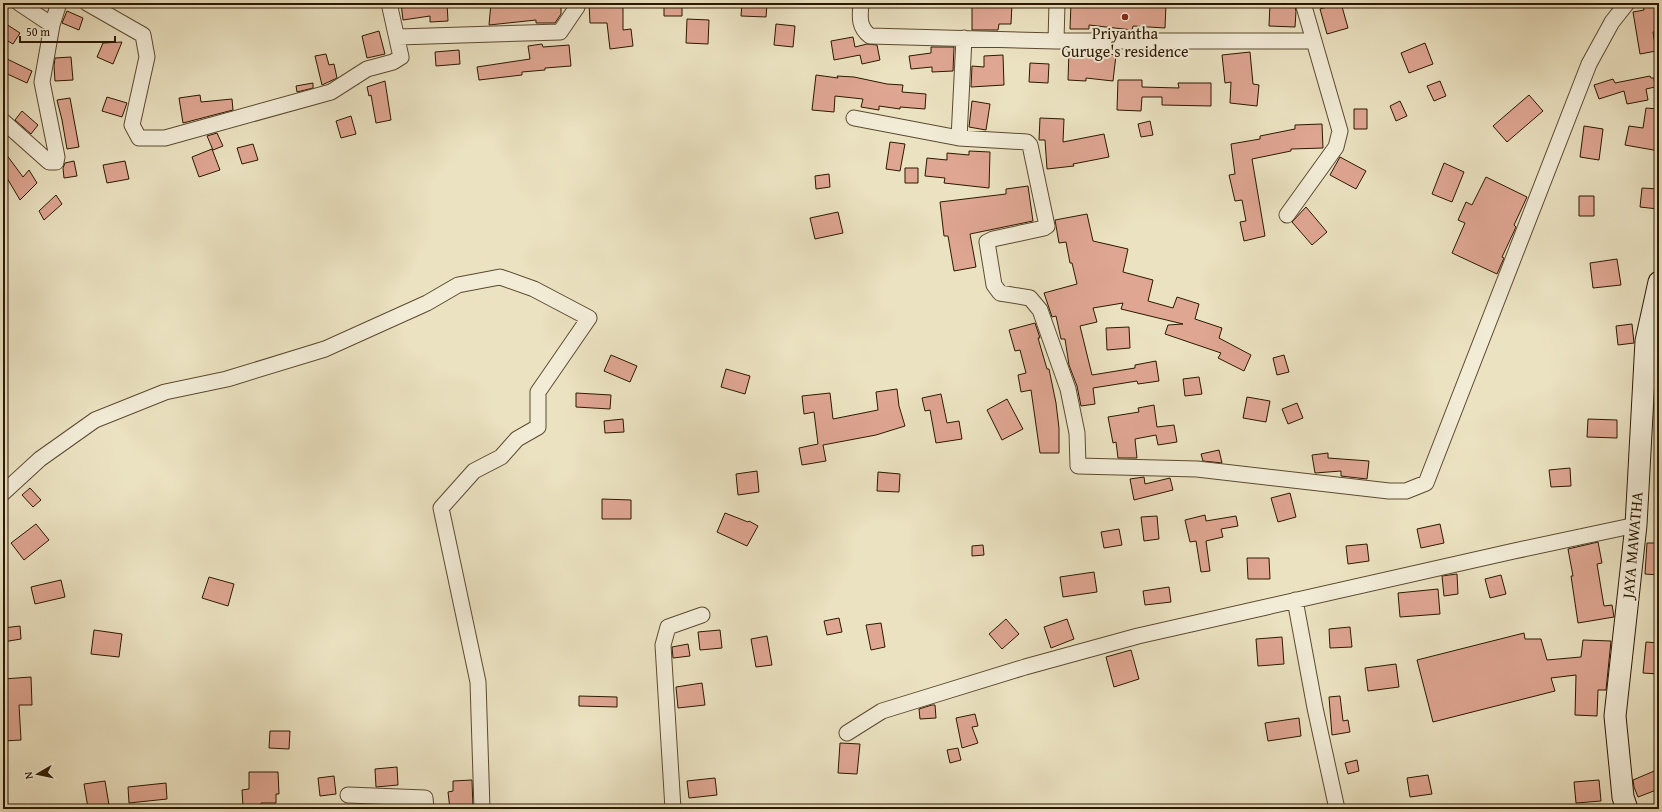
<svg xmlns="http://www.w3.org/2000/svg" width="1662" height="812" font-family="'Gentium Book Plus',serif">
  <rect width="100%" height="100%" fill="#ebe2c1"/>
  <filter id="stains"><feTurbulence type="fractalNoise" baseFrequency=".005" numOctaves="4"/><feColorMatrix values="0 0 0 0 .2 0 0 0 0 .09 0 0 0 0 .02 0 0 0 .5 -.17"/></filter>
  <radialGradient id="worn" r=".72"><stop offset=".6" stop-color="#630" stop-opacity="0"/><stop offset="1" stop-color="#630" stop-opacity=".3"/></radialGradient>
  <!-- building -->
  <path fill="#dfa692" stroke="#2c1800" d="M401 3H447L448 21 430 22V16L403 20Z
    M491 3H561V14L555 23H536V20L489 25Z
    M589 3H623V30L631 29 633 46 610 49 607 23H590Z
    M664 3H682V16H664Z
    M742 3 767 4 766 17 741 16Z
    M972 3H1012L1011 24H999L998 30H972Z
    M1071 3 1118 5V3L1143 5V3H1166L1165 28 1133 26 1132 30 1089 25V29H1070Z
    M1270 3H1294L1296 11 1295 27 1269 26Z
    M1341 3 1348 28 1327 34 1320 9Z
    M1643 3H1659V30L1653 32 1656 51 1640 54 1633 12 1644 10Z
    M67 11 83 18 79 30 62 23Z
    M687 19 709 20 708 44 686 43Z
    M3 22 20 33 13 44 3 38Z
    M776 24 795 26 793 47 774 45Z
    M379 31 385 54 367 58 362 36Z
    M853 37 855 47 867 44 877 45 880 60 862 64 860 55 834 60 831 41Z
    M122 42 113 64 97 57 103 43Z
    M1425 43 1433 64 1409 73 1401 53Z
    M542 44 543 47 569 45 571 66 545 68V70L522 72V75L479 80 477 67 530 59 528 46Z
    M931 47H954L953 71 932 72V67L911 69 909 56 931 53Z
    M459 50 460 64 436 66 435 52Z
    M1069 50H1088V52L1116 55 1113 81 1086 78V81L1068 80Z
    M1250 52 1253 84 1259 85 1257 106 1230 103 1231 82 1225 83 1222 55Z
    M326 54 329 65 334 64 337 78 322 85 315 56Z
    M1003 55 1004 85 971 87 972 66 984 67V56Z
    M71 57 73 80 55 81 54 66 55 58Z
    M7 59 32 71 27 83 3 72Z
    M1030 63 1049 64 1048 83 1029 82Z
    M816 75 838 78 837 76 854 77 887 84 903 85 902 92 926 94 925 109 900 107V109L879 106V110L861 107 863 99 835 96 834 112 812 110Z
    M1650 76 1651 78H1654L1655 87 1646 89 1648 100 1627 104 1624 91 1599 99 1594 85 1613 79 1615 83Z
    M1118 80H1142V87L1179 88 1178 83H1211V106L1162 105V97H1142L1141 111 1117 110Z
    M385 81 391 120 376 123 371 95 369 96 367 87Z
    M1440 81 1446 96 1434 101 1427 86Z
    M313 83V88L297 92 296 86Z
    M200 95 201 102 232 99 233 110 183 123 179 98Z
    M1529 95 1543 111 1507 142 1493 126Z
    M107 97 127 103 122 117 102 111Z
    M70 98 79 147 67 149 62 120 57 100Z
    M972 101 990 104 986 130 969 127Z
    M1400 101 1407 116 1396 121 1390 106Z
    M1646 108 1659 109V151L1625 145 1629 126 1643 128Z
    M1354 109H1367V129H1354Z
    M22 111 38 125 31 134 15 120Z
    M351 116 356 134 341 138 336 121Z
    M1040 118 1064 119 1063 142 1104 134 1109 157 1073 164 1074 166 1047 169 1045 140H1039Z
    M1150 121 1153 135 1141 137 1138 124Z
    M1322 124 1323 148 1291 149V151L1252 159 1265 236 1244 241 1240 222 1246 221 1242 200 1235 201 1229 175 1235 174 1231 144 1260 139V136L1295 129V125Z
    M1584 126 1603 129 1599 160 1580 157Z
    M217 133 223 146 213 150 207 136Z
    M890 142 905 144 900 171 886 169Z
    M253 144 258 160 242 164 237 148Z
    M212 149 220 170 199 177 192 157Z
    M3 150 23 177 29 170 37 183 20 200 7 178 3 181Z
    M969 151 990 152 989 188 944 183 945 178 925 176 927 158 947 160V153L969 155Z
    M1340 157 1366 171 1356 189 1330 175Z
    M74 161 77 176 64 178 63 168 65 163Z
    M125 161 129 179 107 183 103 165Z
    M1444 163 1464 172 1452 202 1432 194Z
    M905 168H918V183H905Z
    M829 174 830 187 816 189 815 176Z
    M1486 177 1527 197 1514 225 1516 227 1502 257 1504 258 1497 274 1452 253 1465 223 1458 220 1466 202 1472 205Z
    M1028 186 1033 221 970 234 976 267 954 271 948 236H944L940 202 1006 194V189Z
    M1642 188 1659 189 1658 209 1640 207Z
    M56 195 62 204 44 220 39 211Z
    M1579 196H1594V216H1579Z
    M1306 207 1327 232 1312 245 1292 222Z
    M838 212 843 233 815 239 810 218Z
    M1087 214 1093 241 1128 249 1123 272 1153 280 1148 301 1173 308 1177 297 1199 304 1195 319 1222 328 1219 338 1251 355 1244 371 1218 358 1221 353 1165 334 1168 325 1183 324 1121 309 1123 303 1093 308 1097 322 1080 326 1092 375 1135 368V365L1156 361 1159 381 1138 384 1137 381 1093 388 1095 404 1081 406 1077 386 1069 365 1065 339H1061L1056 316 1052 317 1044 293 1077 284 1072 263H1070L1066 242 1059 243 1055 220Z
    M1617 259 1621 285 1593 288 1590 263Z
    M1035 323 1040 338H1038L1047 369H1049L1056 403 1059 428V453H1040L1031 390 1021 392 1018 375 1026 373 1020 350 1015 351 1009 330Z
    M1632 324 1634 343 1618 345 1616 326Z
    M1129 327 1130 348 1107 350 1106 328Z
    M611 355 637 366 630 382 604 371Z
    M1284 355 1289 372 1277 375 1273 358Z
    M726 369 750 376 745 394 721 387Z
    M1199 377 1202 394 1185 396 1183 379Z
    M897 389 899 406 905 426 876 435 823 445 826 461 802 465 799 448 818 444 814 412 804 414 802 396 830 393 833 419 878 410 876 392Z
    M576 393 611 395 610 409 576 407Z
    M941 394 947 423 959 421 962 439 936 443 930 410 925 411 922 398Z
    M1247 397 1270 401 1266 422 1243 418Z
    M1007 399 1023 429 1002 440 987 410Z
    M1297 403 1303 418 1288 424 1282 409Z
    M1154 405 1157 427 1174 425 1177 442 1158 445 1156 435 1135 439 1137 458H1118L1116 442 1113 443 1108 417 1139 412 1138 408Z
    M623 419 624 432 605 433 604 421Z
    M1588 419 1617 420V438L1587 437Z
    M1219 450 1222 463 1203 461 1201 454Z
    M1328 453V458L1369 461 1367 479 1341 476V471L1315 473 1312 455Z
    M1570 468 1571 486 1551 487 1549 470Z
    M757 471 759 492 738 495 736 474Z
    M878 472 900 474 899 492 877 491Z
    M1144 477 1145 484 1170 478 1173 490 1134 500 1130 479Z
    M30 488 41 500 33 507 22 495Z
    M1290 493 1296 517 1278 522 1271 498Z
    M602 499 631 500V519H602Z
    M725 513 748 522 749 521 758 526 747 546 717 532Z
    M1205 515 1206 521 1236 516 1238 526 1221 529 1223 537 1206 541 1210 571 1201 572 1196 541 1190 542 1185 520Z
    M1157 516 1159 539 1144 541 1141 517Z
    M36 524 49 540 24 560 11 543Z
    M1440 524 1444 543 1421 548 1417 529Z
    M1119 529 1122 545 1104 548 1101 532Z
    M1598 542 1602 563 1597 564 1604 606 1612 605 1614 617 1578 623 1571 576H1573L1568 549Z
    M1647 543H1659V575L1645 574Z
    M1367 544 1369 561 1348 564 1346 546Z
    M983 545 984 555 972 556V546Z
    M1247 558H1269L1270 579H1248Z
    M1094 572 1097 592 1063 597 1060 577Z
    M1457 574 1458 594 1444 596 1442 576Z
    M1501 575 1506 594 1490 598 1485 579Z
    M209 577 234 584 228 606 202 598Z
    M61 580 65 597 35 604 31 587Z
    M1169 587 1171 602 1145 605 1143 591Z
    M1438 589 1440 614 1400 617 1398 593Z
    M839 618 842 632 827 635 824 621Z
    M1006 619 1019 634 1002 649 989 634Z
    M1067 619 1074 639 1051 648 1044 627Z
    M881 623 885 647 871 650 866 625Z
    M20 626 21 639 3 642V628Z
    M1350 627 1352 647 1330 648 1329 629Z
    M94 630 122 634 119 657 91 654Z
    M720 630 722 648 700 650 698 632Z
    M1524 633 1525 639H1541L1547 660 1581 657 1583 640 1611 641 1606 690H1598L1597 716 1575 715 1576 675 1551 678 1555 691 1433 722 1417 660Z
    M767 636 772 665 756 667 751 639Z
    M1282 637 1284 664 1258 666 1256 639Z
    M1646 642 1659 643V674L1643 673Z
    M688 644 690 656 673 658 672 647Z
    M1131 650 1139 679 1114 687 1106 657Z
    M1396 664 1399 687 1368 691 1365 668Z
    M31 677 32 705H19L21 740 3 741V679Z
    M702 683 705 705 678 708 676 687Z
    M579 696 617 697V707L579 706Z
    M1340 696 1343 721 1348 720 1350 732 1332 735 1329 697Z
    M932 705H935L936 718 920 719 919 709Z
    M975 714 978 726 972 727 978 743 962 748 956 718Z
    M1299 718 1301 736 1268 741 1265 723Z
    M270 731H290L289 749 269 748Z
    M840 743 860 744 857 774 838 773Z
    M958 748 961 760 950 763 947 750Z
    M1357 760 1359 771 1348 774 1345 763Z
    M397 767 398 785 376 787 375 769Z
    M1659 769V789L1638 797 1634 787 1633 780Z
    M249 772H278L279 794H276V803H261V806L243 807 242 790 249 789Z
    M1428 775 1432 794 1410 797 1407 778Z
    M334 776 336 794 320 796 318 778Z
    M715 778 717 795 689 798 687 781Z
    M472 780 473 809H450L448 792 453 791V781Z
    M1599 780 1601 801 1576 803 1574 782Z
    M105 781 109 805 88 808 84 784Z
    M166 783 167 799 129 803 128 787Z"/>
  <g fill="none" stroke-linecap="round" stroke-linejoin="round">
    <!-- street casing -->
    <g stroke="#5c4a30" stroke-width="17">
      <path id="street" d="M19 3 52 25
        M87 3 143 35 147 57 132 125 139 138H165L331 92 367 69 393 62 401 57 389 3
        M861 3C860 16 858 27 870 36L1056 41H1314
        M398 37 560 32 577 7 578 3
        M1056 41 1057 3
        M854 118 959 138 1027 142 1030 145 1047 226 1044 228 993 239 987 242 994 285 1000 293 1030 298 1040 310 1068 389 1077 433 1078 466 1197 469 1389 491H1406L1426 483 1589 64 1612 22 1627 3
        M3 121 49 162H56L57 157 42 82 52 25 59 3
        M959 138 964 38
        M1287 215 1336 147 1340 131 1303 3
        M3 493 40 459 95 420 165 392 227 379 325 349 427 303 458 285 500 277 534 289 589 318 538 392V427L517 439 501 457 474 471 441 508 478 682 482 809
        M1295 600 1315 708 1337 809
        M847 733 882 711 1025 667 1138 636 1514 551 1636 525
        M348 795 425 798 426 809
        M673 809 663 645 668 627 702 615"/>
    </g>
    <!-- secondary casing -->
    <g stroke="#2c1800" stroke-width="23">
      <path id="secondary" d="M1627 809 1623 797 1615 716 1636 525 1646 341 1659 282"/>
    </g>
    <!-- street -->
    <use href="#street" stroke="#f2ecd7" stroke-width="15"/>
    <!-- secondary -->
    <use href="#secondary" stroke="#f2ecd7" stroke-width="21"/>
  </g>
  <!-- markers -->
  <circle fill="#8f2418" stroke="#f2ecd7" stroke-width="1.5" cx="1125" cy="17" r="4"/>
  <g text-anchor="middle" stroke-width="4" stroke-linejoin="round" paint-order="stroke">
    <!-- poi labels -->
    <g font-size="16" fill="#2c1800" stroke="#f2ecd7">
      <text x="1125" y="39">Priyantha<tspan x="1125" dy="18">Guruge's residence</tspan></text>
    </g>
    <!-- street labels -->
    <g font-size="16" fill="#2c1800" stroke="#f2ecd7">
      <text transform="translate(1632 545) rotate(-85)" y="6">JAYA MAWATHA</text>
    </g>
  </g>
  <!-- margin -->
  <rect width="1662" height="812" fill="none" stroke="#ebe2c1" stroke-width="16"/>
  <rect x="4" y="4" width="1654" height="804" fill="none" stroke="#2c1800" stroke-width="2"/>
  <rect x="8" y="8" width="1646" height="796" fill="none" stroke="#2c1800"/>
  <!-- north arrow -->
  <g transform="translate(38 774) rotate(261)" stroke="#f2ecd7" stroke-width="3" paint-order="stroke">
  <path d="M0-3L7 15L0 10L-7 15Z" fill="#2c1800"/>
  <text y="-6" font-size="11" font-weight="bold" text-anchor="middle" fill="#2c1800">N</text>
  </g>
  <!-- scale -->
  <path d="M20 36v6h95v-6" fill="none" stroke="#2c1800" stroke-width="2"/>
  <text x="26" y="36" font-size="12" fill="#2c1800" stroke="#f2ecd7" stroke-width="3" paint-order="stroke">50 m</text>
  <rect width="100%" height="100%" filter="url(#stains)"/>
  <rect width="100%" height="100%" fill="url(#worn)"/>
</svg>
